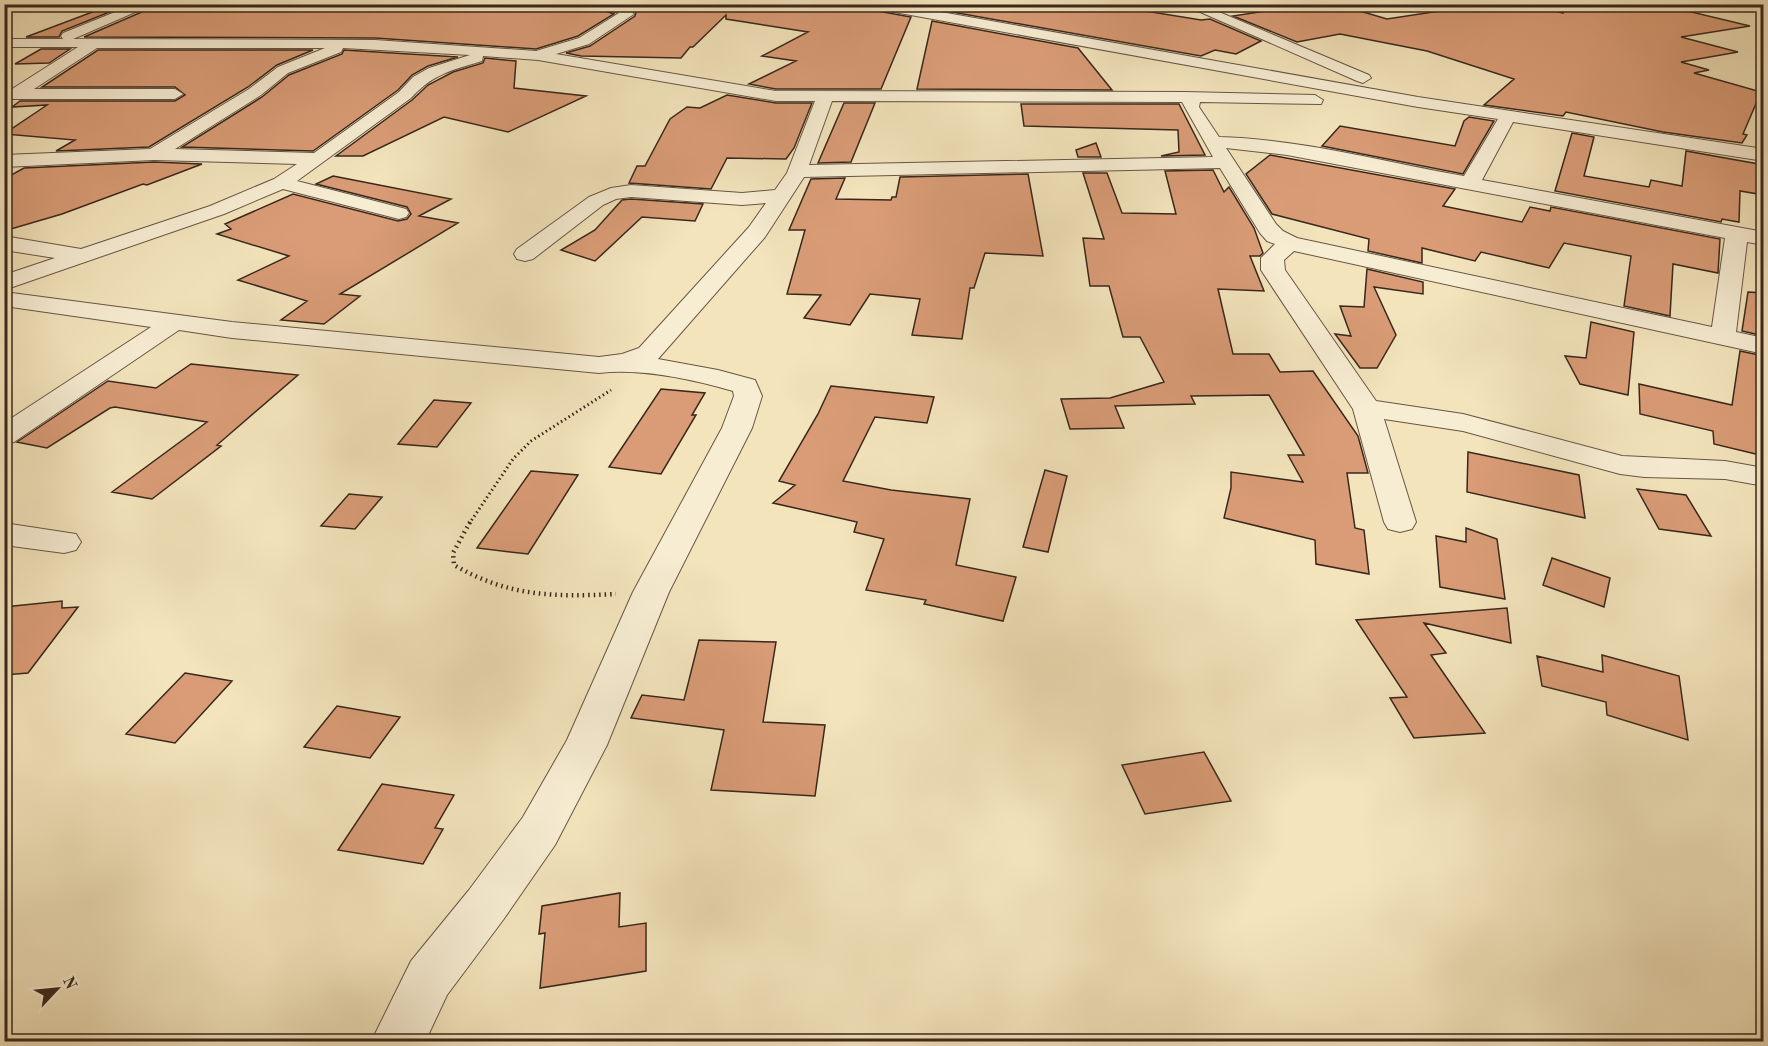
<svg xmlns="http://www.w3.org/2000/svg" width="1768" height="1046" font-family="'Old Standard TT',serif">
  <rect width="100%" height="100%" fill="#f3e4bc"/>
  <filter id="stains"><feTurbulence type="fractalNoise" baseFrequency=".00333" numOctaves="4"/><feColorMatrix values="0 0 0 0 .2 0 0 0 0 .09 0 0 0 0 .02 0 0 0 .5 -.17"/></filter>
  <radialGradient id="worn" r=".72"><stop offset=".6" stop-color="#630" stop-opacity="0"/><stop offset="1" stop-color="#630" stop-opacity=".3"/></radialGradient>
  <!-- building -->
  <path fill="#d99c76" stroke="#39271c" stroke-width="1.5" d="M466 4H587L614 14 578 36 536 49 375 38 84 37 144 11 261 10 308 7 466 9Z
    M624 4H864L872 10 911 17 881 89H776L749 84 796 61 762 56 808 32 726 19V15L693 47H690L681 58 581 56 566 53 590 46 635 16 636 12Z
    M936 4H1102L1201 20 1210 19 1261 41 1236 54 1215 50 1201 56 935 9Z
    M1311 4H1336L1387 19 1486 4H1497L1516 9 1537 6 1563 13 1564 4H1683V10L1750 26 1681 37 1738 52 1681 62 1709 70 1694 73 1761 92 1743 134 1747 135 1742 143 1663 132 1566 112 1563 116 1484 105 1514 79 1427 51 1340 34 1297 42 1233 16Z
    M95 11H112L62 31 59 37H26Z
    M932 21 1078 48 1112 90 917 89Z
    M41 49H70L49 63 15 64Z
    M98 50H313L277 65 248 87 149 147 56 151 75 140 4 134 47 105 12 107 20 101H175L185 95 175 87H42Z
    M344 50 458 57 428 66 412 75 398 90 313 151 182 147 262 97 289 75 342 54Z
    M485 58 516 61 514 88 586 96 508 132 444 117 363 156H336L412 100 428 85 453 72 483 63Z
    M727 95 776 103H812L794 148 786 159 727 158 711 189 629 183 637 166H645L670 119 687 107 700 108Z
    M844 103H875L851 162 818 163Z
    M1021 104H1179L1205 155 1161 156 1179 152 1178 130 1024 126Z
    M1469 117 1494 121 1463 174 1322 146 1340 126 1455 146 1464 121Z
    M1572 133 1594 137 1584 176 1649 187 1651 180 1682 186 1686 151 1764 165V195L1740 191 1739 222 1722 219 1721 222 1555 191Z
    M1096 143 1101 157H1078L1076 150Z
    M1270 155 1455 189 1443 206 1522 222 1530 207 1550 211 1551 207 1720 239 1718 273 1673 264 1670 316 1624 306 1631 256 1564 243 1549 268 1481 252 1475 261 1422 248V263L1368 251 1369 239 1272 214 1246 174Z
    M154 162 202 164 147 185 143 184 62 214 4 231V179L24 168Z
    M1213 170 1224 192 1229 187 1254 228 1263 253 1260 256H1250L1264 291 1218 289 1233 354H1269L1280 372 1313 371 1358 436 1368 473H1347L1355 528 1364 530 1369 574 1316 564 1315 540 1224 518 1231 488V472L1303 482 1288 455H1304L1269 395 1191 396 1195 404 1115 406 1124 428 1070 429 1061 399 1110 398 1164 382 1140 337H1123L1109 286H1090L1083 238 1104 239 1083 173H1107L1122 213 1176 214 1165 171Z
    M1028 174 1043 256 985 253 974 288H970L962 339 912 335 920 299 870 294 850 325 804 318 821 295 787 294 805 230H789L811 179 845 178 836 199 891 200 892 197H896L900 177Z
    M333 176 451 199 419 216 458 223 340 294 360 296 324 324 281 320 307 301 238 280 289 256 217 234 231 229 225 224 293 194 398 221 407 219 411 214 407 207 316 184Z
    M631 199 703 204 695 221 642 217 595 261 561 250 595 230 622 200Z
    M1367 269 1423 282V294L1374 287 1396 335 1377 368H1360L1335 334 1351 336 1340 306 1364 307Z
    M1748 292 1764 293V336L1742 331Z
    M1591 322 1634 332 1628 395 1580 384 1565 356 1586 358Z
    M1740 351 1764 356V456L1714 444 1713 431 1640 414 1639 384 1732 405Z
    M191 364 298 375 217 445 221 446 152 499 112 492 207 422 115 407 110 408 47 448 17 442 108 381 156 388Z
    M831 386 934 397 927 423 875 417 843 481 891 490 970 499 956 565 1016 577 1003 621 924 604 926 600 866 590 884 539 854 532 857 522 773 503 795 485 779 481 818 414Z
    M661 389 705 393 692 415H696L661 474 609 467Z
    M434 400 471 403 437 447 398 444Z
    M1468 452 1579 475 1585 518 1467 492Z
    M1045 470 1067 476 1048 552 1023 547Z
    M531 471 578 475 528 554 477 548Z
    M1637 489 1686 495 1711 536 1659 529Z
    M349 494 382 497 355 529 321 526Z
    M1466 528 1497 539 1505 599 1440 587 1436 536 1466 542Z
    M1552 558 1610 578 1604 607 1543 585Z
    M62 601V608L78 607 28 673 4 675V607Z
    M1507 608 1511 643 1424 623 1446 653 1431 655 1485 733 1414 738 1390 698 1407 697 1356 620Z
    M699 640 776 642 763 722 825 725 815 796 711 790 724 730 631 718 642 695 684 700Z
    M1602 655 1679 676 1688 740 1607 715 1606 702 1542 686 1537 656 1603 672Z
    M185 673 232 681 175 743 126 734Z
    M337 706 400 717 370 758 304 747Z
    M1204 752 1231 801 1145 814 1122 765Z
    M382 784 454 795 435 828 443 829 423 864 338 850Z
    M620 893 619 927 646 923V971L540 988 545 933 539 934 542 906Z"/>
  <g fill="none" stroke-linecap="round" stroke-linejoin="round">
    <!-- minor casing -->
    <g stroke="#685644" stroke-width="2">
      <path id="minor" d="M135 4H154L73 39 375 40 536 51 579 38 619 13 589 4C604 4 623 1 634 14L589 44 556 54 776 91 1185 92 1315 95 1323 100 1321 104 1200 102 1199 107 1219 137C1300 139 1384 162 1464 176L1498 119 1418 107 872 8 866 4H896L1418 97 1764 149V161L1513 122 1482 180 1764 232V245L1747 242 1736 332 1764 338V354L1294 251 1284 260 1285 270 1376 401 1463 414 1622 456 1725 461 1764 468V486L1725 479 1644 477 1620 474 1463 431 1384 419 1416 522 1412 529 1400 532 1388 529 1384 522 1353 409 1261 270V258L1275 244 1267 241 1260 233 1220 168 804 177 765 237 658 359 718 370 755 380 762 396 752 428 669 592 607 745 555 845 503 920 447 995 425 1042H371L411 961 469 890 523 817 567 740 633 592 722 428 734 396 733 391C691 379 642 368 599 373L232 338 179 330 14 442 4 445V423L151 327 4 306V292L232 322 599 357 622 354 639 348 749 227 766 203 742 205 631 197 616 199 603 205 533 259 525 261 517 259 514 254 517 249 589 197 611 188 631 185 742 193 775 190 787 173 815 101H776L538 60 483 56 482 61C452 70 433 74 411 98L297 181 406 209 409 213 406 217 399 219 283 189 224 214 4 290V275L55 258 4 250V236L81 249 210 206 274 179 297 164 154 160 4 167V155L150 149 249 89 278 67 325 48H97L34 89H175L183 94 175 99H4V89H12L78 47H4V39H63L61 36 63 33ZM343 48 470 55 429 68 413 77 399 92 314 153 175 149 261 95 288 73 341 52ZM832 101 1182 102 1213 157 809 165ZM1226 148 1287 155 1725 238 1712 327 1297 238 1283 231 1276 224Z
        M1182 4H1200L1369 75 1371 78 1363 83 1357 81Z
        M4 523 76 534 81 542 76 550 64 553 4 545Z"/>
    </g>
    <!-- path-far1 -->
    <path stroke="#39271c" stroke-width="3" stroke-dasharray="1.5 3" stroke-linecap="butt" d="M469 524 513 459 531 441 611 390"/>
    <!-- path -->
    <path stroke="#39271c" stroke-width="4.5" stroke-dasharray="1.5 4" stroke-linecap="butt" d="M470 522 453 553 454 565C509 597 555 597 616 594"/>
    <!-- minor -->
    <use href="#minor" fill="#f7edd3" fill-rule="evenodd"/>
  </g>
  <!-- margin -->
  <rect width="1768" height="1046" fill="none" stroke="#f3e4bc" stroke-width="24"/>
  <rect x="6" y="6" width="1756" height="1034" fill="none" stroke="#39271c" stroke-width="3"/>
  <rect x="12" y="12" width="1744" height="1022" fill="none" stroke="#39271c" stroke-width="1.5"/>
  <!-- north arrow -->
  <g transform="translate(57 989) rotate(64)" stroke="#f7edd3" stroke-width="4.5" paint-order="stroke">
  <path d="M0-4.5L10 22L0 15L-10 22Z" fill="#39271c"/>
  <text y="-9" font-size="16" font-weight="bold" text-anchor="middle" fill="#39271c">N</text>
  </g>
  <rect width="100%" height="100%" filter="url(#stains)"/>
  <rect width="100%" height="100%" fill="url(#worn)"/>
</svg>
